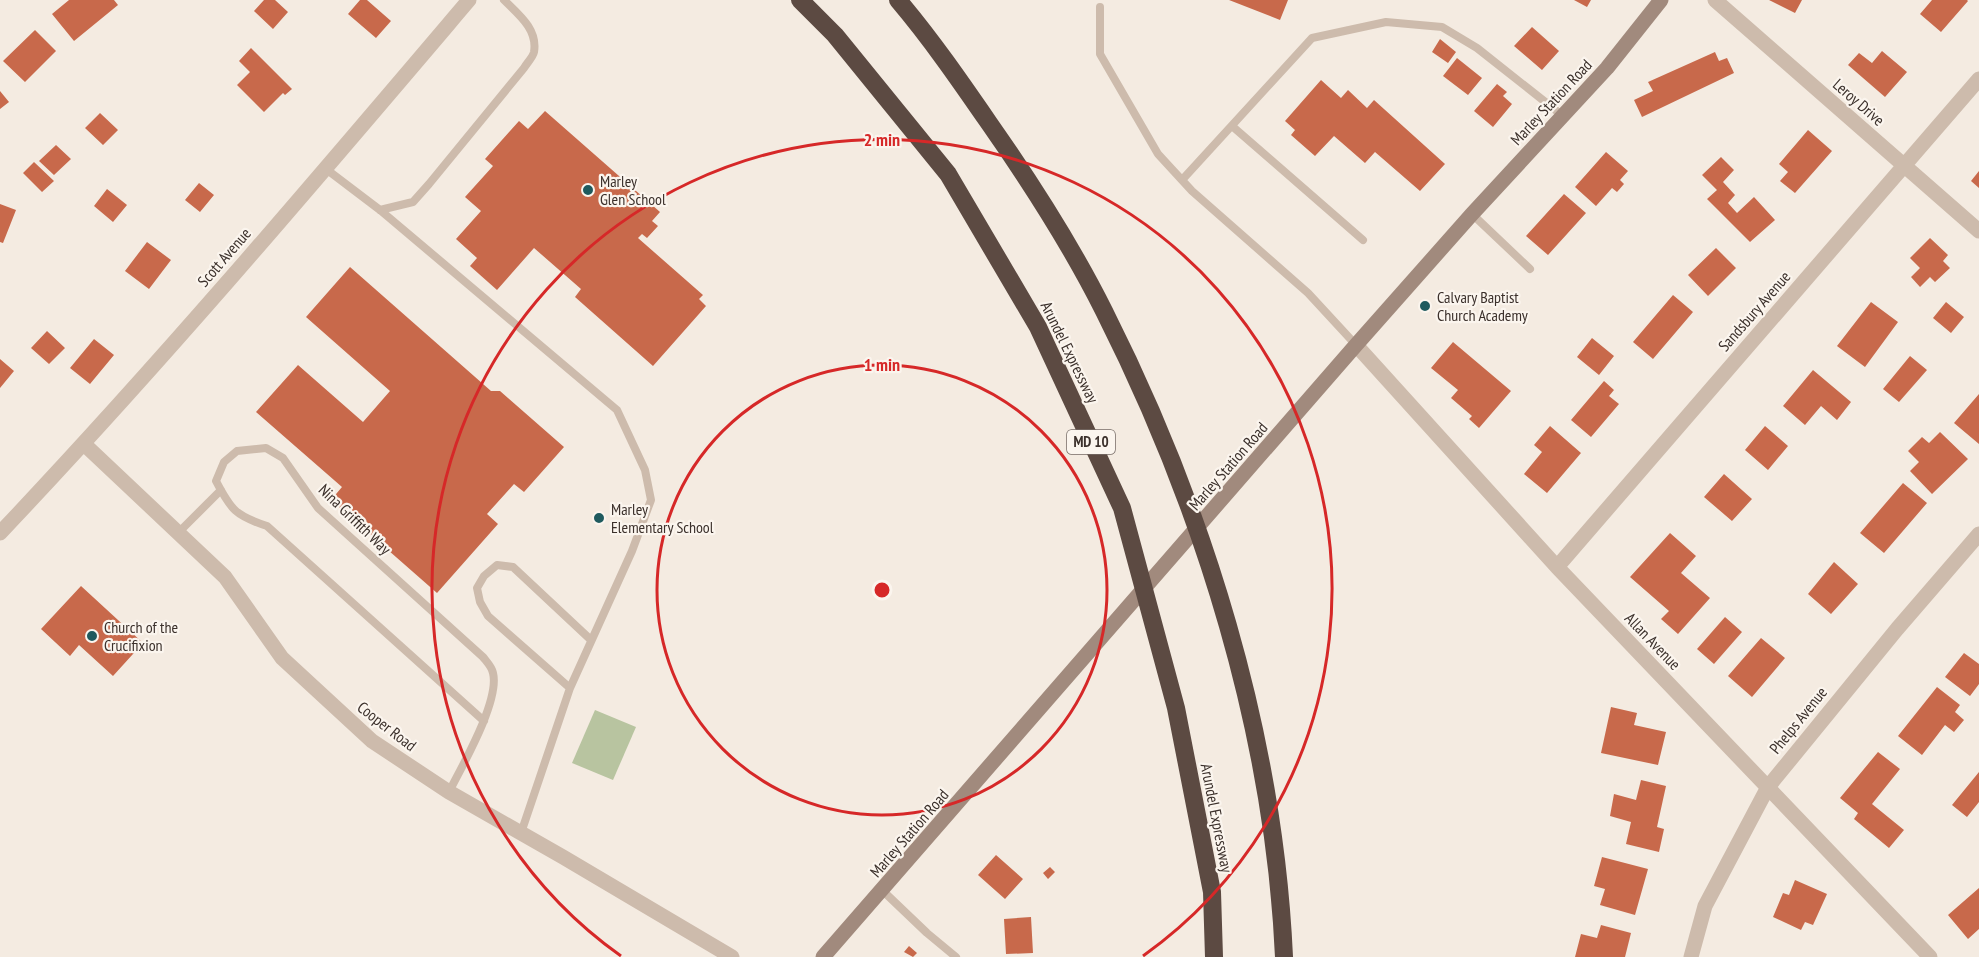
<svg xmlns="http://www.w3.org/2000/svg" width="1979" height="957" font-family="'PT Sans Narrow',sans-serif">
  <rect width="100%" height="100%" fill="#f4ebe1"/>
  <!-- green -->
  <path fill="#b8c4a0" d="M595 710 636 727 613 780 572 763Z"/>
  <!-- building -->
  <path fill="#c8694b" d="M69 0H114L118 5 74 41 52 14Z
    M264 0H275L288 12 273 29 254 11Z
    M360 0H367L391 21 376 38 348 14Z
    M1229 0H1288L1280 20Z
    M1574 0H1591L1587 7Z
    M1769 0H1802L1795 13Z
    M1932 0H1967L1968 1 1941 32 1920 14Z
    M1532 27 1559 51 1542 70 1514 46Z
    M35 30 56 51 25 82 3 61Z
    M1440 39 1456 52 1448 63 1432 52Z
    M251 48 292 89 285 95 283 93 264 112 237 85 250 72 239 61Z
    M1882 51 1907 72 1885 97 1848 65 1859 53 1872 63Z
    M1715 52 1719 61 1727 58 1734 73 1642 117 1634 100 1653 91 1648 82Z
    M1457 58 1482 78 1468 95 1443 76Z
    M1321 80 1341 98 1348 90 1367 108 1374 100 1445 164 1420 191 1375 152 1365 163 1334 136 1315 156 1291 135 1295 130 1285 121Z
    M1497 84 1507 92 1503 96 1512 104 1493 127 1474 111Z
    M0 91 9 102 0 109Z
    M545 111 660 212 652 221 658 226 647 238 642 234 638 238 703 295 699 299 706 306 653 366 575 297 581 289 534 248 497 290 470 266 477 258 456 239 481 211 465 197 493 166 485 159 519 121 528 129Z
    M100 113 118 130 103 145 85 128Z
    M1808 130 1832 151 1795 193 1780 181 1788 172 1779 164Z
    M56 145 71 159 54 175 39 161Z
    M1606 152 1628 171 1620 180 1624 184 1617 192 1612 188 1596 206 1575 187Z
    M1721 157 1734 170 1723 182 1735 195 1728 203 1737 213 1754 197 1775 220 1750 242 1707 199 1717 190 1702 175Z
    M34 162 54 181 42 192 23 173Z
    M1979 171V188L1971 181Z
    M199 183 214 195 200 212 185 200Z
    M107 189 127 205 113 222 94 206Z
    M1564 194 1586 213 1548 255 1526 236Z
    M0 204 16 210 3 243 0 242Z
    M1930 238 1948 255 1943 261 1950 268 1935 282 1930 277 1920 287 1911 277 1920 268 1910 258Z
    M147 242 171 260 149 289 125 271Z
    M1716 248 1736 268 1708 296 1688 275Z
    M350 267 491 391H500L564 447 524 492 514 484 487 514 498 524 437 593 331 500 342 487 256 412 298 365 363 422 390 391 306 317Z
    M1673 295 1693 312 1653 359 1633 342Z
    M1871 302 1898 322 1865 367 1837 346Z
    M1946 302 1964 317 1951 333 1933 318Z
    M47 331 65 348 49 364 31 348Z
    M1592 338 1614 356 1599 375 1577 357Z
    M94 339 114 355 90 384 70 368Z
    M1453 342 1511 391 1479 428 1469 419 1472 416 1451 398 1458 390 1431 368Z
    M1910 356 1927 370 1899 402 1883 389Z
    M0 359 14 371 0 388Z
    M1813 370 1851 402 1837 420 1821 406 1805 425 1783 406Z
    M1604 381 1614 390 1609 396 1619 404 1591 437 1571 420Z
    M1979 394V444L1954 423Z
    M1550 426 1581 453 1547 493 1524 474 1542 452 1534 445Z
    M1765 426 1788 446 1768 470 1745 450Z
    M1940 432 1968 459 1932 494 1910 471 1919 462 1908 451 1922 437 1929 443Z
    M1724 474 1752 499 1732 521 1704 497Z
    M1903 483 1927 503 1884 553 1860 533Z
    M1670 533 1696 556 1681 573 1710 598 1678 634 1661 619 1669 611 1630 577Z
    M1834 562 1858 584 1831 614 1808 594Z
    M81 586 143 643 113 676 79 645 70 656 41 629Z
    M1725 617 1742 632 1714 664 1697 649Z
    M1761 638 1785 658 1752 697 1728 676Z
    M1964 653 1979 664V684L1970 696 1945 677Z
    M1937 687 1960 705 1955 712 1964 720 1954 732 1945 725 1922 755 1898 736Z
    M1611 707 1637 713 1634 725 1666 732 1658 765 1601 753Z
    M1878 752 1900 769 1872 804 1904 830 1889 848 1854 819 1858 813 1840 798Z
    M1979 772V802L1967 817 1952 805Z
    M1641 780 1666 786 1657 827 1664 829 1659 852 1626 844 1631 822 1610 816 1614 794 1636 800Z
    M996 855 1023 879 1005 899 978 875Z
    M1602 857 1648 869 1635 915 1600 905 1605 889 1594 886Z
    M1050 867 1055 872 1048 879 1043 873Z
    M1795 880 1827 894 1813 925 1805 922 1801 930 1773 917 1783 893 1789 895Z
    M1979 888V929L1968 939 1948 915Z
    M1031 917 1033 953 1006 954 1004 919Z
    M1601 925 1631 933 1625 957H1575L1581 934 1597 938Z
    M909 946 917 953 913 957 904 952Z"/>
  <g fill="none" stroke-linecap="round" stroke-linejoin="round">
    <!-- service -->
    <path stroke="#cdbbac" stroke-width="8" d="M1100 7V54L1158 154 1192 191 1308 293 1356 345
      M1232 126 1363 240
      M326 169 380 210 617 410 645 470 651 500 632 551 570 688 521 833
      M1182 180 1312 38 1386 22 1442 27 1477 48 1563 116
      M380 210 413 202 429 184 524 68C527 63 533 57 534 52 538 29 518 14 504 0
      M1472 214 1530 269
      M178 533 221 490
      M570 688 488 616 480 602 477 588 484 576 497 565 513 567 591 640
      M449 792C462 766 500 701 493 673 492 667 486 661 483 657L318 508 283 458 266 448 237 451 224 462 216 481C231 510 236 516 267 526L484 721
      M883 891 927 933 956 957"/>
    <!-- minor -->
    <path stroke="#cdbbac" stroke-width="15" d="M1715 0 1979 231
      M1356 345 1557 567 1930 957
      M84 444 225 577 282 658 372 741 449 792 563 857 732 957
      M0 533C163 361 316 180 469 0
      M1557 567 1979 79
      M1691 957 1705 906 1768 787 1897 629 1979 534"/>
    <!-- secondary -->
    <path stroke="#a18a7d" stroke-width="15" d="M823 957 1356 345 1472 214 1607 68 1661 0"/>
    <!-- motorway -->
    <path stroke="#5c4a42" stroke-width="18" d="M800 0 835 35 948 174 1038 327 1122 508 1176 708 1212 892 1214 957
      M898 0C931 39 960 81 989 123 1031 183 1071 245 1104 311 1204 509 1274 735 1284 957"/>
  </g>
  <!-- distance rings -->
  <g fill="none" stroke="#d62828" stroke-width="3">
    <circle cx="882" cy="590" r="225"/>
    <path d="M621 956A450 450 0 1 1 1143 956"/>
  </g>
  <!-- markers -->
  <g fill="#1f5a5e" stroke="#fbf5ee" stroke-width="2">
    <circle cx="588" cy="190" r="6"/>
    <circle cx="1425" cy="306" r="6"/>
    <circle cx="599" cy="518" r="6"/>
    <circle cx="92" cy="636" r="6"/>
  </g>
  <g text-anchor="middle" stroke-width="4.5" stroke-linejoin="round" paint-order="stroke">
    <!-- shield labels -->
    <rect fill="#fbf5ee" stroke="#756b66" stroke-width="1.5" x="1067" y="430" width="48" height="24" rx="4.5"/>
    <g font-size="15" font-weight="bold" fill="#3b302b">
      <text x="1091" y="447">MD 10</text>
    </g>
    <!-- street labels -->
    <g font-size="16" fill="#3b302b" stroke="#fbf5ee">
      <text transform="translate(1551 102) rotate(-47)" y="6">Marley Station Road</text>
      <text transform="translate(1859 102) rotate(41)" y="6">Leroy Drive</text>
      <text transform="translate(224 257) rotate(-49)" y="6">Scott Avenue</text>
      <text transform="translate(1754 311) rotate(-49)" y="6">Sandsbury Avenue</text>
      <text transform="translate(1070 352) rotate(64)" y="6">Arundel Expressway</text>
      <text transform="translate(1228 466) rotate(-49)" y="6">Marley Station Road</text>
      <text transform="translate(355 519) rotate(44)" y="6">Nina Griffith Way</text>
      <text transform="translate(1653 641) rotate(46)" y="6">Allan Avenue</text>
      <text transform="translate(1798 720) rotate(-51)" y="6">Phelps Avenue</text>
      <text transform="translate(387 726) rotate(38)" y="6">Cooper Road</text>
      <text transform="translate(1217 818) rotate(79)" y="6">Arundel Expressway</text>
      <text transform="translate(909 833) rotate(-49)" y="6">Marley Station Road</text>
    </g>
    <!-- poi labels -->
    <g font-size="16" fill="#3b302b" stroke="#fbf5ee" text-anchor="start">
      <text x="600" y="187">Marley<tspan x="600" dy="18">Glen School</tspan></text>
      <text x="1437" y="303">Calvary Baptist<tspan x="1437" dy="18">Church Academy</tspan></text>
      <text x="611" y="515">Marley<tspan x="611" dy="18">Elementary School</tspan></text>
      <text x="104" y="633">Church of the<tspan x="104" dy="18">Crucifixion</tspan></text>
    </g>
  </g>
  <circle cx="882" cy="590" r="9" fill="#d62828" stroke="#fbf5ee" stroke-width="3"/>
  <g font-size="18" text-anchor="middle" font-weight="bold" fill="#d62828" stroke="#fbf5ee" stroke-width="4.5" stroke-linejoin="round" paint-order="stroke">
    <text x="882" y="146">2 min</text>
    <text x="882" y="371">1 min</text>
  </g>
</svg>
